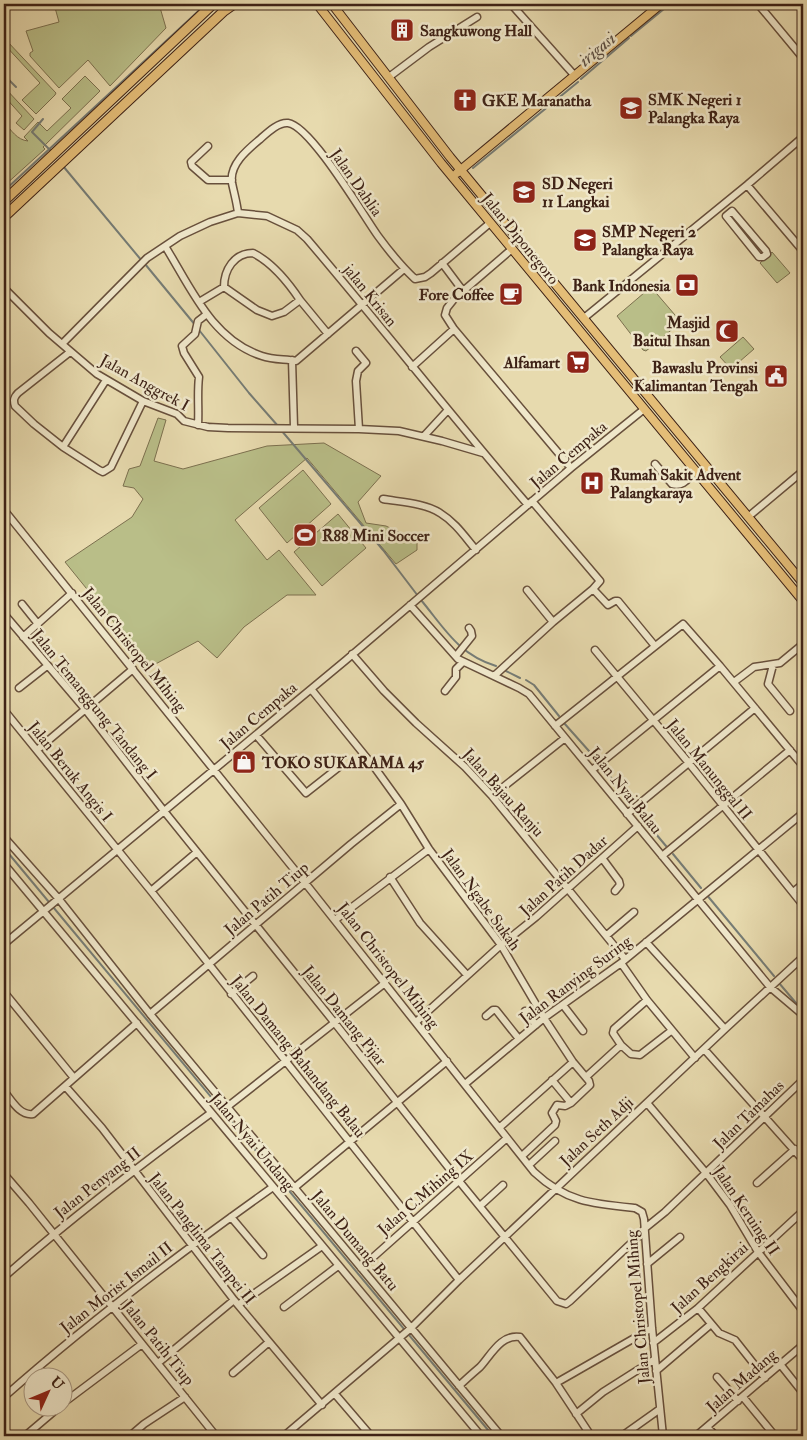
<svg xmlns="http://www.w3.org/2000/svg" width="807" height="1440" font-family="'IM FELL Double Pica',serif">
  <rect width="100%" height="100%" fill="#e7daae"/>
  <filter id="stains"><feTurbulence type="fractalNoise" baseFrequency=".004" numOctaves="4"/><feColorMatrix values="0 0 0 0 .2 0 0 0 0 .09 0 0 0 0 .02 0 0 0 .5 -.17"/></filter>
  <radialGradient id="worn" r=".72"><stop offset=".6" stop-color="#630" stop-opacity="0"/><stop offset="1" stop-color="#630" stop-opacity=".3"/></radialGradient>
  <!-- green -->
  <path fill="#b9be88" stroke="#7c704f" d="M54 4H159L166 28 110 86 88 60 59 88 30 56V53L33 51 26 31 59 22Z
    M4 40H6L56 93 55 95 36 114 22 100 40 83 4 44Z
    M85 76 100 91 43 147 45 149 4 186V122C11 130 17 140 28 141L24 137 38 122 47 131 71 108 62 99Z
    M4 87 34 119 24 130 16 123 22 116 4 96Z
    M772 252 790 273 777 283 760 263Z
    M651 287 681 322 646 351 643 350 617 316Z
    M743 337 754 349 731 369 720 357Z
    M158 418 166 420 154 461 183 469 267 446 324 443 381 476 358 502 366 523 386 526 417 541V550L396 564 307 458 235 520 267 560 279 550 316 595H287L244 627 217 658 198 641 150 667 65 562 132 517 143 499 134 488 123 486 129 469 140 466Z
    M303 470 331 504 287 543 259 508Z
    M338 514 366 548 322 586 294 552Z"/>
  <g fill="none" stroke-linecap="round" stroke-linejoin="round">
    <!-- stream -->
    <path stroke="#767c75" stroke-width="2" d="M631 36 670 4
      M4 71 8 79 16 87
      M581 79 629 38
      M43 119 32 132 50 150
      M63 166 142 261
      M473 168 578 82
      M4 191 206 4
      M145 264 196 326
      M199 330 249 393 278 426
      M281 430 383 550 418 596
      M421 600C445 629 458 654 496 666
      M506 671 520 678
      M526 680 534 685 559 716
      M564 723 597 760
      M603 767 631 804
      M635 809 666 846
      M4 848 493 1436
      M673 854 701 888
      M706 894 774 976
      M779 983 802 1010"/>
    <!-- minor casing -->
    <g stroke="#68503c" stroke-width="9">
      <path id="minor" d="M511 4 575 76
        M758 4 803 58
        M389 77 429 47 477 17
        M208 146 191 162 192 166 208 180H232
        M747 185 803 251
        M732 211 766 251 767 254 763 257H759L726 216Z
        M238 213C237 203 234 193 232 183 229 165 247 150 259 140 267 133 278 122 288 123 311 126 363 215 378 236 389 251 401 266 415 279L425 277 431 273 490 223
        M165 246C191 288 212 340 262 356 273 360 285 359 296 361L404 269
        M512 249 455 298 447 308 445 315 454 329 571 468
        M442 263 463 291
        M224 287C224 270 234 253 253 253 273 263 288 282 300 300
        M4 288 49 333 97 374 143 401 177 414 184 421 208 427 228 428 359 429 399 431 442 441 483 453
        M199 302 224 287 257 310 272 316 284 312 300 300 328 334
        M584 318 747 185 803 137
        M62 344 147 258 180 236 210 222 238 213 267 216 297 230 307 239C382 327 453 418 528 505
        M356 351 366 363 358 371 356 381 359 429
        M292 360 294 427
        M412 367 454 329
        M106 380 63 447 99 470 103 472 111 467 143 401
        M198 425C199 409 197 393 199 377L184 353 182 346 195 334 198 321 207 314
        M424 436 447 411
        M63 447 34 424 15 406C13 400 14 397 18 393L70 352
        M655 464 672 484C683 487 688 479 695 472
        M383 499C400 502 425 503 440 513 455 522 465 537 476 550
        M4 510 306 884 534 1172C566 1202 593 1204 635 1208L642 1212 644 1219 652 1328 663 1436
        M748 517 803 471
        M593 589 608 605 615 601H618L655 646
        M527 590 553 622
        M22 604 38 624
        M410 605 458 659 519 688 529 694 770 987 803 1015
        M4 614 85 709 164 811 334 1022 459 1181 557 1301 566 1304 570 1301 644 1231
        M23 637 72 593
        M595 650 688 762 803 905
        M352 654 384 691 416 723 465 767 492 796 625 959
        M456 656 472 636 471 631 469 628
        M773 665 768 684 790 711
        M494 676 553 622 593 589 600 581 532 501
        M734 682 754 667 780 663 803 644
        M19 688 47 666
        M311 689 375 768 401 804 429 849 501 945 544 1018 573 1062 589 1081 590 1085 571 1103 552 1080
        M445 691 456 677V669L463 662
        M4 710 151 891 459 1280
        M555 726 683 624 720 666 803 766
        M256 735 306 793 339 767
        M37 750 133 669
        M592 770 720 666
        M492 796 565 738
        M627 814 755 708
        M4 837 58 898 150 1014 501 1436
        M662 856 790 750
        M602 858 619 881 620 885 615 891
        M4 864 481 1436
        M390 877 420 923 467 975
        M151 891 197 852
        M793 892 803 884
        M335 920 429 849
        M607 935 634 912
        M646 942 725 1029
        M4 944 346 660 571 468 643 410
        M621 963 647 1000 695 1058
        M4 992 74 1078
        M231 994 253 976
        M563 1005 583 1031
        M525 1011 536 1025
        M150 1014 351 844 401 804
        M486 1016 493 1010H496L519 1039
        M416 1022 501 945 536 917 638 826
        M621 1045 613 1033 614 1029 647 1000
        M704 1049 803 1160
        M586 1077 621 1045 631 1054 640 1055 671 1031
        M465 1084 544 1018 621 963 803 813
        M65 1086 102 1128 234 1300 322 1405
        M4 1091C12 1101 20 1116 33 1114L137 1023
        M647 1103 706 1173 730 1205 758 1252 803 1311
        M227 1107 385 983
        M499 1128 573 1062
        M522 1156 555 1125 556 1121 552 1113 557 1105 565 1106 571 1103
        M529 1165 555 1141
        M4 1174 29 1203 216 1436
        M757 1183 795 1149
        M294 1188 447 1061
        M480 1206 503 1185
        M231 1217 263 1255
        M644 1229 665 1212 803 1080
        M647 1264 680 1237
        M361 1268 507 1138
        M4 1277C70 1219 140 1165 211 1113
        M238 1305 322 1246
        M284 1307 338 1266
        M698 1308 719 1333 735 1340 765 1378
        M653 1343 698 1308 803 1211
        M158 1363 234 1300
        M780 1364 803 1393
        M656 1371 710 1325
        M233 1373 269 1342
        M717 1377 738 1401
        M556 1383 652 1328
        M459 1386C466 1379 473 1373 480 1367 491 1355 501 1334 520 1337L556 1383 591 1436
        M335 1394 371 1436
        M4 1397C90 1321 180 1253 273 1187
        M743 1397 775 1436
        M62 1404 142 1344
        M576 1414 603 1392 655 1359
        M707 1427 716 1436
        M25 1436 58 1408
        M130 1436 144 1424 185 1397
        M284 1436 411 1328 459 1280 725 1029 803 957
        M622 1436 660 1409
        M696 1436 803 1345"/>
    </g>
    <!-- major casing -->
    <g stroke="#3e2216" stroke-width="10">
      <path id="major" d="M317 4 441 163 803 601
        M332 4 450 157 803 583
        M457 173 661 4"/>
    </g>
    <!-- highway casing -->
    <g stroke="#3e2216" stroke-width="11">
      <path id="highway" d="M4 201 213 4
        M4 217 224 11 234 4"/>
    </g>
    <!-- minor -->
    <use href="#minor" stroke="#efe7ca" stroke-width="6"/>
    <!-- major -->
    <use href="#major" stroke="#e4bd77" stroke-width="8"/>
    <!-- highway -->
    <use href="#highway" stroke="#e4bd77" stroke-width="9"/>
  </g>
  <!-- icons -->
  <defs>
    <g id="building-square" transform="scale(1.25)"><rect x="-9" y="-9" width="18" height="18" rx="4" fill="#8f2418" stroke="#efe7ca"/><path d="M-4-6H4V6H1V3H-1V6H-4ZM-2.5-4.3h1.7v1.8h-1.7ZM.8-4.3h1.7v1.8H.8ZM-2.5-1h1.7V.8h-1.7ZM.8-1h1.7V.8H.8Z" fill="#fff"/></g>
    <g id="church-square" transform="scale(1.25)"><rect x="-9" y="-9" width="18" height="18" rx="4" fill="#8f2418" stroke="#efe7ca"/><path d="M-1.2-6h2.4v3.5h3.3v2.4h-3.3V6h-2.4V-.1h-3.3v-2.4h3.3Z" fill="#fff"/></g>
    <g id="school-square" transform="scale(1.25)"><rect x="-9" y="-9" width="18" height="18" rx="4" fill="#8f2418" stroke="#efe7ca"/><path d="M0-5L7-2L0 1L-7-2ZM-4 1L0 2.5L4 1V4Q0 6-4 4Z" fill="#fff"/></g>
    <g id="bank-square" transform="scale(1.25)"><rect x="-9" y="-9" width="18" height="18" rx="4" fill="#8f2418" stroke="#efe7ca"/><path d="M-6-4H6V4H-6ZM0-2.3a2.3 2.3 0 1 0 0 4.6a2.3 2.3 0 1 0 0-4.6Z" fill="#fff"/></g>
    <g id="cafe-square" transform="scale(1.25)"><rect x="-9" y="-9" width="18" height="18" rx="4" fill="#8f2418" stroke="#efe7ca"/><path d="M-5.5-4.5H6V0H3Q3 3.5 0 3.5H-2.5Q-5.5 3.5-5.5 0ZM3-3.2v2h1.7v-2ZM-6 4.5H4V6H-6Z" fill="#fff"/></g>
    <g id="mosque-square" transform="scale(1.25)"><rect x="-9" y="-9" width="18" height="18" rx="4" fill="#8f2418" stroke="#efe7ca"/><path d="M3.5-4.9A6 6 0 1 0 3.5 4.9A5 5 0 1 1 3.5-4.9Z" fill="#fff"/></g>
    <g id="supermarket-square" transform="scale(1.25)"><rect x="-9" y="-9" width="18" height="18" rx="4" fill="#8f2418" stroke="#efe7ca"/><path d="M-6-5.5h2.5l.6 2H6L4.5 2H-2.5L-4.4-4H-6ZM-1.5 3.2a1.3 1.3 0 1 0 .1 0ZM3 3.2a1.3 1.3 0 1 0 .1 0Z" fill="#fff"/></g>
    <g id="civic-square" transform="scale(1.25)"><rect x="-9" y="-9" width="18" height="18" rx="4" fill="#8f2418" stroke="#efe7ca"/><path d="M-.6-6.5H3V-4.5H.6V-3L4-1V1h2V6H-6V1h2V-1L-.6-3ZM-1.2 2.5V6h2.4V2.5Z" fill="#fff"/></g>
    <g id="hospital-square" transform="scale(1.25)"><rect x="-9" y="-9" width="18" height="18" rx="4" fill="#8f2418" stroke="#efe7ca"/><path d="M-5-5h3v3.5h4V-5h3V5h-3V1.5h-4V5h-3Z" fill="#fff"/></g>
    <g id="stadium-square" transform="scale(1.25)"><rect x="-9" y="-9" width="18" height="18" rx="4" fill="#8f2418" stroke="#efe7ca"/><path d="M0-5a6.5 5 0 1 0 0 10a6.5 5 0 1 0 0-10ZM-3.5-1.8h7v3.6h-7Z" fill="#fff"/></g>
    <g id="shop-square" transform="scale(1.25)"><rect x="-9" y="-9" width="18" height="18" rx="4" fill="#8f2418" stroke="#efe7ca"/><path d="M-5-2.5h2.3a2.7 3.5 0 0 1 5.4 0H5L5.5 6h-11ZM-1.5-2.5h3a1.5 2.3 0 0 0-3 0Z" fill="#fff"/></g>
  </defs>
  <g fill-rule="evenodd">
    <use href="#building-square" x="402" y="30"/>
    <use href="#church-square" x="465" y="100"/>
    <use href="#school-square" x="631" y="108"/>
    <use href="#school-square" x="524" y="192"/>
    <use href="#school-square" x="585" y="240"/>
    <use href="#bank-square" x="687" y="285"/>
    <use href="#cafe-square" x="511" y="294"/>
    <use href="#mosque-square" x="727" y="331"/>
    <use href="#supermarket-square" x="578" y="362"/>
    <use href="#civic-square" x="776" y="376"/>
    <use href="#hospital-square" x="592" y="483"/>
    <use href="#stadium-square" x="305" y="535"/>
    <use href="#shop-square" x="244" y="762"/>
  </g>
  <g text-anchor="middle" stroke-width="5" stroke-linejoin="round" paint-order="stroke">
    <!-- poi labels -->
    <g font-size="16" font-weight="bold" fill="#3e2216" stroke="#efe7ca" text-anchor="start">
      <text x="420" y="36">Sangkuwong Hall</text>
      <text x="648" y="105">SMK Negeri 1<tspan x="648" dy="18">Palangka Raya</tspan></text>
      <text x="482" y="106">GKE Maranatha</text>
      <text x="542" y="189">SD Negeri<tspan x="542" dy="18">11 Langkai</tspan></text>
      <text x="602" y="237">SMP Negeri 2<tspan x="602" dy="18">Palangka Raya</tspan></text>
      <text x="670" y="291" text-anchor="end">Bank Indonesia</text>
      <text x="494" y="300" text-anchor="end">Fore Coffee</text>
      <text x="710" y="328" text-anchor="end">Masjid<tspan x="710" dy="18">Baitul Ihsan</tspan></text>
      <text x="560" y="368" text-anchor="end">Alfamart</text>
      <text x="758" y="373" text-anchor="end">Bawaslu Provinsi<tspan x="758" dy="18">Kalimantan Tengah</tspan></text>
      <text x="610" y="480">Rumah Sakit Advent<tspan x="610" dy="18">Palangkaraya</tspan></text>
      <text x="322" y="541">R88 Mini Soccer</text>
      <text x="262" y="768">TOKO SUKARAMA 45</text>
    </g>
    <!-- street labels -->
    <g font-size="16" fill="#3e2216" stroke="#efe7ca">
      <text transform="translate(357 182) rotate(55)" y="6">Jalan Dahlia</text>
      <text transform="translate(521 238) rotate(51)" y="6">Jalan Diponegoro</text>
      <text transform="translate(371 295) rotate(51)" y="6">jalan Krisan</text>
      <text transform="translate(145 382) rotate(29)" y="6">Jalan Anggrek I</text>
      <text transform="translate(568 454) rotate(-40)" y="6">Jalan Cempaka</text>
      <text transform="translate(135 649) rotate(51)" y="6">Jalan Christopel Mihing</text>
      <text transform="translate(95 704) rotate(51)" y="6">Jalan Temanggung Tandang I</text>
      <text transform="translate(258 715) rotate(-40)" y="6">Jalan Cempaka</text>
      <text transform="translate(710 769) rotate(51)" y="6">Jalan Manunggal II</text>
      <text transform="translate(71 771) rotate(51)" y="6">Jalan Beruk Angis I</text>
      <text transform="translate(626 790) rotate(51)" y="6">Jalan Nyai Balau</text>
      <text transform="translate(504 792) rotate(48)" y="6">Jalan Bajau Ranju</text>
      <text transform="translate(563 875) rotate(-42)" y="6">Jalan Patih Dadar</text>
      <text transform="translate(266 898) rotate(-40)" y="6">Jalan Patih Tiup</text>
      <text transform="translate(482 899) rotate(54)" y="6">Jalan Ngabe Sukah</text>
      <text transform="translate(389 965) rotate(52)" y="6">Jalan Christopel Mihing</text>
      <text transform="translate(575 979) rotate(-37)" y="6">Jalan Ranying Suring</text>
      <text transform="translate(345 1015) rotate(51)" y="6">Jalan Damang Pijar</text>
      <text transform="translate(299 1056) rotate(51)" y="6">Jalan Damang Bahandang Balau</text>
      <text transform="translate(748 1114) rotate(-44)" y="6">Jalan Tamahas</text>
      <text transform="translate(596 1131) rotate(-43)" y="6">Jalan Seth Adji</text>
      <text transform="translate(253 1141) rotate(50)" y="6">Jalan Nyai Undang</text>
      <text transform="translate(97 1182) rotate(-38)" y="6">Jalan Penyang II</text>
      <text transform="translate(425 1192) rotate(-41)" y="6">Jalan C.Mihing IX</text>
      <text transform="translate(747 1210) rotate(56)" y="6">Jalan Keruing II</text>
      <text transform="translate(203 1238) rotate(52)" y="6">Jalan Panglima Tampei II</text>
      <text transform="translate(356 1240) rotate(50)" y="6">Jalan Dumang Batu</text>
      <text transform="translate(709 1277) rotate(-42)" y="6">Jalan Bengkirai</text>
      <text transform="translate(116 1287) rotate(-38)" y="6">Jalan Morist Ismail II</text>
      <text transform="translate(637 1307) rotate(-95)" y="6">Jalan Christopel Mihing</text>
      <text transform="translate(159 1342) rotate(51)" y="6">Jalan Patih Tiup</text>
      <text transform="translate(741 1380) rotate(-41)" y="6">Jalan Madang</text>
    </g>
    <!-- water labels -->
    <g font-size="18" font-style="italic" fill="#55483e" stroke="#efe7ca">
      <text transform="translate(597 49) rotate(-40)" y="6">irigasi</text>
    </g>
  </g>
  <!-- margin -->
  <rect width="807" height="1440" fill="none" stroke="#e7daae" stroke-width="20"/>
  <rect x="5" y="5" width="797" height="1430" fill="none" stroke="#3e2216" stroke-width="2.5"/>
  <rect x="10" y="10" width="787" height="1420" fill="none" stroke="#3e2216"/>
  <!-- north arrow -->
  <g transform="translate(48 1392) rotate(46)"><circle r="24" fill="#efe7ca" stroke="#a89882"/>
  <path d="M0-4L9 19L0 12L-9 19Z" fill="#8f2418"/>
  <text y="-8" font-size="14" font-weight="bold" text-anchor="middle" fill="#3e2216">U</text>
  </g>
  <rect width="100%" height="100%" filter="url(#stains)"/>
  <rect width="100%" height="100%" fill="url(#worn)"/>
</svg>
